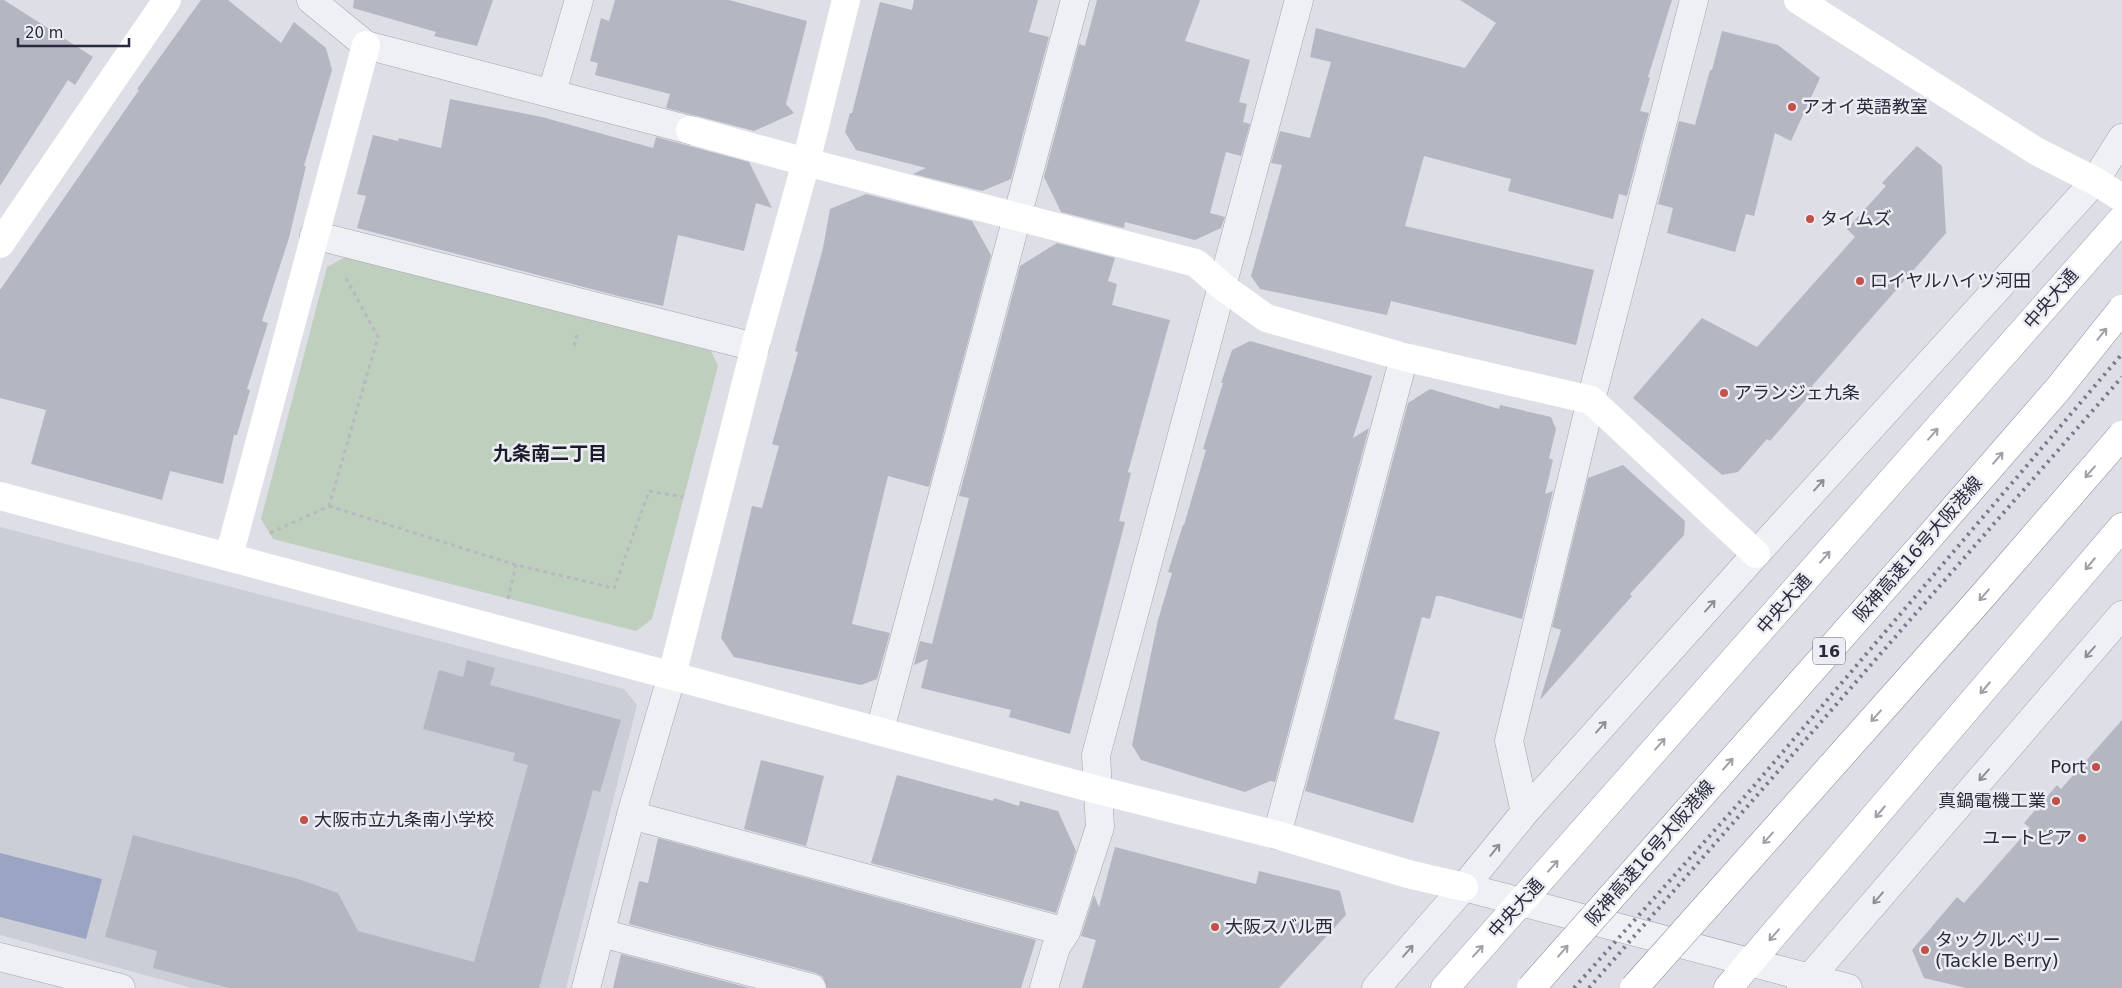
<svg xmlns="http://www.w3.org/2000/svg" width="2122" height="988" font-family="'DejaVu Sans','Noto Sans JP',sans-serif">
  <rect width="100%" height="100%" fill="#dddee6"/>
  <!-- built -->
  <path fill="#cbcdd7" d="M0 527 624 689 637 705 566 988H192L0 935Z"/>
  <!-- green -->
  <path fill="#bfcfbe" d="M347 256 711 351 718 366 652 619 636 631 273 539 261 519 327 267Z"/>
  <!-- water -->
  <path fill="#9aa5c3" d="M0 853 102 879 86 939 0 917Z"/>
  <!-- building -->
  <path fill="#b4b7c2" d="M0 0H4L93 57 75 85 68 80 0 186Z
    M201 0H228L281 43 294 22 326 48 332 70 304 166H306L289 238 262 321 268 323 247 389 250 390 237 435H234L223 484 170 471 162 500 31 464 46 410 0 398V290L139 90 137 89Z
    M354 0H493L477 46 434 36 436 32 353 8Z
    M615 0H729L807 21 786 104 794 113 754 131 666 108 670 94 595 75 598 63 590 61 601 18 609 21Z
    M914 0H1038L1029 32 1049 37 1011 179 982 191 913 174 926 168 856 150 845 132 850 113H852L880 2 912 10Z
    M1097 0H1200L1185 41 1250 60 1239 102 1247 104 1243 122 1250 124 1241 156 1226 152 1210 213 1225 217 1221 228 1195 240 1125 222 1124 228 1061 212 1044 177 1079 44 1085 46Z
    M1460 0H1672L1648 77 1650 78 1640 111 1649 113 1627 196 1619 194 1613 219 1508 191 1511 179 1424 156 1405 226 1594 270 1576 345 1391 301 1387 315 1260 289 1251 276 1282 165 1271 163 1280 131 1310 138 1331 62 1310 57 1316 28 1465 68 1496 23Z
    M1722 31 1778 45 1820 78 1791 141 1775 133 1754 216 1746 214 1735 252 1667 233 1673 208 1658 204 1679 121 1695 125 1710 70H1712Z
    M450 99 542 117 653 148 656 137 749 162 772 208 756 203 744 251 678 235 663 306 622 297 357 228 366 196 357 194 373 135 398 141 399 138 441 148Z
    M1917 146 1942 166 1946 233 1812 386 1815 389 1770 441 1767 439 1738 472 1722 475 1633 398 1702 318 1757 347 1855 237 1847 229 1886 186 1882 183Z
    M866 194 972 221 991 255 929 487 888 476 852 624 890 633 877 679 861 685 734 657 721 638 752 506 762 508 779 446 772 444 798 352 795 351 823 248 830 209Z
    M1057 243 1115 258 1108 281 1117 284 1112 305 1170 320 1128 472 1131 473 1119 521 1125 522 1070 734 1009 717 1011 710 921 688 928 659 914 665 920 641 932 644 969 498 959 496 1020 266Z
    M1250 341 1372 376 1353 438 1369 428 1275 782 1270 781 1245 792 1141 760 1132 745 1158 620 1172 573 1168 572 1183 525H1184L1206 450 1203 449 1223 383H1221L1232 350Z
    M1430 389 1499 409 1500 405 1551 417 1556 429 1549 458 1553 460 1545 494 1553 491 1522 619 1441 596H1436L1430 619 1422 617 1394 719 1440 732 1413 823 1305 791 1408 403Z
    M1623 465 1685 521 1684 535 1630 594 1632 596 1540 700 1561 630 1552 627 1588 478Z
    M467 660 495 668 490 685 621 720 600 792 593 790 539 988H229L153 968 157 951 105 937 133 835 298 879 338 893 358 931 474 962 528 765 513 761 515 753 423 729 439 670 463 677Z
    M2122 720V988H1966L1924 978 1912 950 1957 897 1964 903 2030 828 2024 823 2057 785 2061 789Z
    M761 760 824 776 806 846 744 829Z
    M897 775 993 801 994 798 1019 806 1020 801 1058 811 1076 851 1056 913 871 863Z
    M658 838 1036 940 1021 988H827L823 977 816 973 629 924 639 881 648 883Z
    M1115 847 1256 884 1259 871 1340 891 1346 915 1279 988H1082L1096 940 1081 936 1094 895 1099 907Z
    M621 954 750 988H613Z"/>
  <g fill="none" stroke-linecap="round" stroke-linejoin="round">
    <!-- street casing -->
    <g stroke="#a3a5af" stroke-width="29">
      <path id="street" d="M311 0 366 45 690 130
        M552 92 579 0
        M314 235 755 347
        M880 730 1075 0
        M1525 812 1509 741 1591 400 1694 0
        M631 815 1066 932
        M1277 835 1404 357
        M1464 887 1848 988
        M601 933 812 988
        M0 957 121 988
        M586 988 631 815 672 675
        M1044 988 1056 947 1066 932 1100 827 1096 755 1299 0
        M1376 988 1464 887 1525 812 1756 554 2095 181 2122 138
        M1801 988 2122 615"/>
    </g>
    <!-- primary casing -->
    <g stroke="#9da1b0" stroke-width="29">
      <path id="primary" d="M1445 988 2122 219
        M1728 988 2122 527"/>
    </g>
    <!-- path -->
    <path stroke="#b7b9c0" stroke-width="3" stroke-dasharray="4 4" stroke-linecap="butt" d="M574 346 577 335
      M329 506 516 565 614 588 649 491 683 497
      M270 533 329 506 378 337 346 278
      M508 599 516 565"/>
    <!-- street -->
    <use href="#street" stroke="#eff0f4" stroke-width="28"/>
    <!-- secondary -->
    <path stroke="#fff" stroke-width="28" d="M1798 0 2036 151 2095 181 2122 198
      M690 130 806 162 1196 263 1223 287 1266 318 1404 357 1591 400 1756 554
      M0 244 167 0
      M0 496 1098 790 1277 835 1408 874 1464 887
      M229 556 366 45
      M672 675 755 347 806 162 846 0"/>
    <!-- primary -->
    <use href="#primary" stroke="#fff" stroke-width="28"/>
    <!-- rail -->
    <path stroke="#777b8e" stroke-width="4" stroke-dasharray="2.5 5" stroke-linecap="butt" d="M1574 988 1747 794 2122 354
      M1589 988 2122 377"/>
    <!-- highway-bridge casing -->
    <g stroke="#85899b" stroke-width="29" stroke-linecap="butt">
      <path id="highway-bridge" d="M1531 988 1925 542 2058 389 2122 309
        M1634 988 1980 599 2122 435"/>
    </g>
    <!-- highway-bridge -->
    <use href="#highway-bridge" stroke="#fff" stroke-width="28"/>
  </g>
  <!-- one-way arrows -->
  <defs><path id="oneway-shaft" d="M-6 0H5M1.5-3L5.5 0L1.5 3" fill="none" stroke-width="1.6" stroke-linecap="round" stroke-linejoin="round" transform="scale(1.25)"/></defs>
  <g stroke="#9ea0a7">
    <use href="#oneway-shaft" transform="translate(2102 334) rotate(-51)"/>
    <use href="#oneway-shaft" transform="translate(1933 434) rotate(-49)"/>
    <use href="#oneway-shaft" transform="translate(1998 458) rotate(-49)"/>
    <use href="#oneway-shaft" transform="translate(2090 472) rotate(131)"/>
    <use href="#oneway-shaft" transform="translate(1825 557) rotate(-49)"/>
    <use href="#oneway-shaft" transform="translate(2090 564) rotate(130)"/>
    <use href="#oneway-shaft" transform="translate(1984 595) rotate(131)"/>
    <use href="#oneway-shaft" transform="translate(1985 688) rotate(130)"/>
    <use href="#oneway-shaft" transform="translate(1876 716) rotate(132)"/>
    <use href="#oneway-shaft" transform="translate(1660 744) rotate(-49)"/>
    <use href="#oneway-shaft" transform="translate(1728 764) rotate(-49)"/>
    <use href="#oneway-shaft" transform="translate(1880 812) rotate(130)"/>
    <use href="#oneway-shaft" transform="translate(1768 838) rotate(132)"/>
    <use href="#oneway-shaft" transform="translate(1553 866) rotate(-48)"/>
    <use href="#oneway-shaft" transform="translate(1774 935) rotate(131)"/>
    <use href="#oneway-shaft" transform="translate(1478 951) rotate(-48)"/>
    <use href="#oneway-shaft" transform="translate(1563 951) rotate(-49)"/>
  </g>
  <g stroke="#8b8e98">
    <use href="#oneway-shaft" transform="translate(1819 485) rotate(-48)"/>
    <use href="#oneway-shaft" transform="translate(1710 606) rotate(-48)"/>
    <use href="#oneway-shaft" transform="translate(2090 652) rotate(131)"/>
    <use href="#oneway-shaft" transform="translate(1601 727) rotate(-48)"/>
    <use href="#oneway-shaft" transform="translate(1984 775) rotate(131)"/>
    <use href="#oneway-shaft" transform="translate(1495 850) rotate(-51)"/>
    <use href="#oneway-shaft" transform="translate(1878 898) rotate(131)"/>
    <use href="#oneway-shaft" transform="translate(1408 951) rotate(-49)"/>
  </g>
  <!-- markers -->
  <g fill="#c35049" stroke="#ecedf3" stroke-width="2">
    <circle cx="1792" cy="107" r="5"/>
    <circle cx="1810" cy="219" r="5"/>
    <circle cx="1860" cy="281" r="5"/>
    <circle cx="1724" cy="393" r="5"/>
    <circle cx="2096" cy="767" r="5"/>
    <circle cx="2056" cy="801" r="5"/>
    <circle cx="304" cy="820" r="5"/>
    <circle cx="2082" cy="838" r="5"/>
    <circle cx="1215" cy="927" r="5"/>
    <circle cx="1925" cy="950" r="5"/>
  </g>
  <g text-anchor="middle" stroke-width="5" stroke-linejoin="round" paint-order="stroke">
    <!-- shield labels -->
    <rect fill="#ecedf3" stroke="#626572" stroke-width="1" x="1813" y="637.5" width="32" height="27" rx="4"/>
    <g font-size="16" font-weight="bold" fill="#272b3b">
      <text x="1829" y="657">16</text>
    </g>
    <!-- poi labels -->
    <g font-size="18" fill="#272b3b" stroke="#ecedf3" text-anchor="start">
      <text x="1802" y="113">アオイ英語教室</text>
      <text x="1820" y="225">タイムズ</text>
      <text x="1870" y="287">ロイヤルハイツ河田</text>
      <text x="1734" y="399">アランジェ九条</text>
      <text x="2086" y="773" text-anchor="end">Port</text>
      <text x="2046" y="807" text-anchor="end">真鍋電機工業</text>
      <text x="314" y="826">大阪市立九条南小学校</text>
      <text x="2072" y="844" text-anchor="end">ユートピア</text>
      <text x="1225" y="933">大阪スバル西</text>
      <text x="1935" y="946">タックルベリー<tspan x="1935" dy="21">(Tackle Berry)</tspan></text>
    </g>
    <!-- street labels -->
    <g font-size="18" fill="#272b3b" stroke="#ecedf3">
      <text transform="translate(2051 299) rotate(-49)" y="6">中央大通</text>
      <text transform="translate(1918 549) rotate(-49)" y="6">阪神高速16号大阪港線</text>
      <text transform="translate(1784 604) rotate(-49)" y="6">中央大通</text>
      <text transform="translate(1650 853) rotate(-49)" y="6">阪神高速16号大阪港線</text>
      <text transform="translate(1516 908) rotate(-48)" y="6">中央大通</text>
    </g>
    <!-- neighbourhood labels -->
    <g font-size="19" font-weight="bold" fill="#1a1c2b" stroke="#ecedf3">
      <text x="550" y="460">九条南二丁目</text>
    </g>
  </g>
  <!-- scale -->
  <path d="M18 38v8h111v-8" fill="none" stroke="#272b3b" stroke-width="2.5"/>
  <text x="25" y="38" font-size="15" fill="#272b3b" stroke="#ecedf3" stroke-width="4" paint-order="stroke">20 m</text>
</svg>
